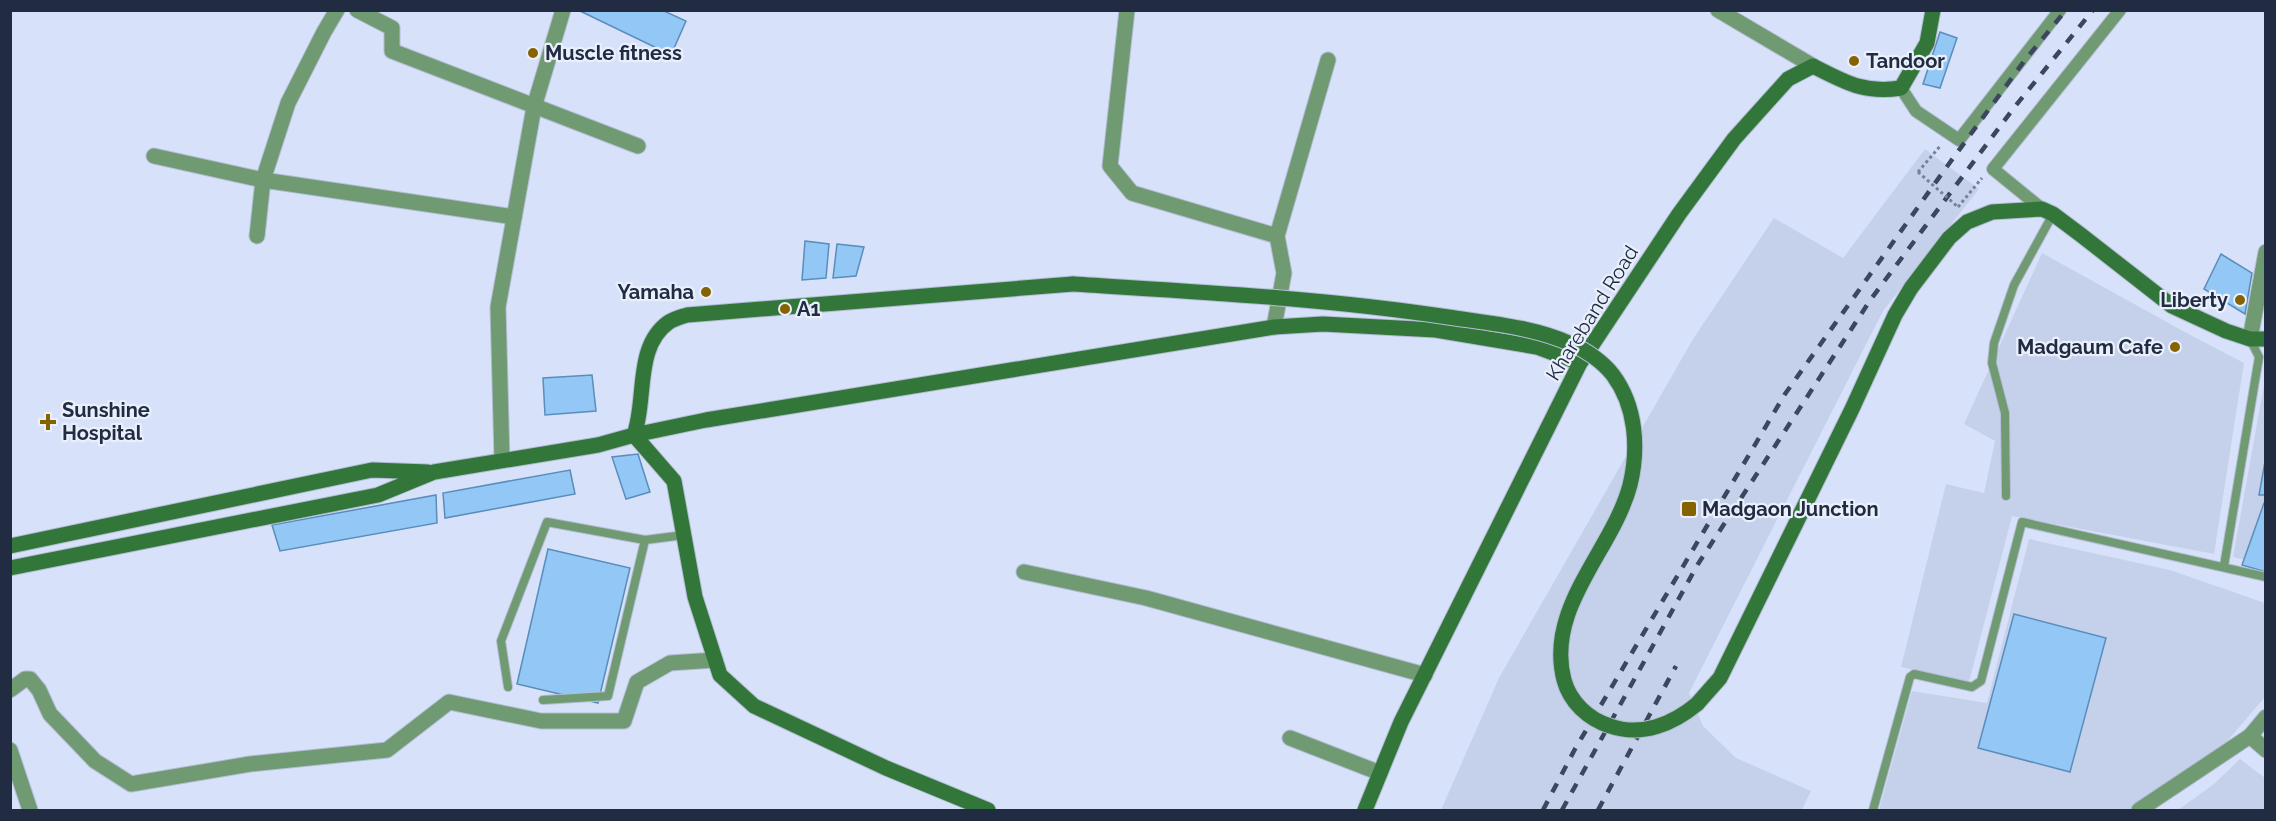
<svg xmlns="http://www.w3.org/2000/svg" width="2276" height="821" font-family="Raleway,sans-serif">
  <rect width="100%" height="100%" fill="#d7e2fa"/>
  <!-- built -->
  <path fill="#c5d1eb" d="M1925 149 1979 189 1883 311 1689 693 1703 726 1736 758 1811 791 1802 810H1441L1499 678 1693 339 1774 218 1843 258Z
    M2042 253 2183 331 2244 363 2214 554 2012 516 1969 682 1901 667 1946 484 1984 493 1995 441 1964 424Z
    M2265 379V565L2233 557Z
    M2029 539 2170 570 2265 603V697L2223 746 2131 810H1879L1912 691 1987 703Z
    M2240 759 2265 778V810H2178L2214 784Z"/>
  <!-- building -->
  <path fill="#92c7f6" stroke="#5a8db9" stroke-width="1.5" d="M578 10H662L686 21 671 55Z
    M1940 32 1957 38 1940 88 1923 84Z
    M805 241 829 244 826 278 802 280Z
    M837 244 864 247 856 276 833 278Z
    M2221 254 2252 273 2245 314 2204 289Z
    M592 375 596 411 545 415 543 378Z
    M638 454 650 492 626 499 612 457Z
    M2266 456V495H2259Z
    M570 470 575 494 445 518 443 493Z
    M436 495 437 523 280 551 272 525Z
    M2264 503H2266V572L2242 565Z
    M548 549 630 568 598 703 517 684Z
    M2014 614 2106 638 2070 772 1978 748Z"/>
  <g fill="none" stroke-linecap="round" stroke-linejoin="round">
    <!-- service casing -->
    <g stroke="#b3bdd5" stroke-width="10">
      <path id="service" d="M2006 496 2005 413 1992 363 1994 343 2014 285 2053 214
        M2224 566 2259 357 2250 339
        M508 687 501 641 547 522 645 540
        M543 700 608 696 645 540 684 535
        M1873 810 1910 677 1914 674 1972 687 1981 681 2022 522 2266 577"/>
    </g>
    <!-- pedestrian casing -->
    <g stroke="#b3bdd5" stroke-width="14">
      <path id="pedestrian" d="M1901 88 1916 111 1959 140 2060 10
        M2042 209 1993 169 2120 10"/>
    </g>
    <!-- minor casing -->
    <g stroke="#b3bdd5" stroke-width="17">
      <path id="minor" d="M357 10 392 28V51L638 146
        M1127 10 1110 166 1132 193 1277 236 1284 273 1274 327
        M1718 10 1813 66
        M154 156 263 180 288 103 324 32 337 10
        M257 236 263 180 514 217
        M1277 236 1328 60
        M2250 339 2266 252
        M1024 572 1146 598 1425 675
        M10 690 25 679H30L39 690 50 714 95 761 131 784 250 764 387 750 449 702 541 721H624L637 682 670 663 715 660
        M2250 736 2266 750
        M1290 738 1380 773
        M10 750 30 810"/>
    </g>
    <!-- tertiary casing -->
    <g stroke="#b3bdd5" stroke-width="17">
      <path id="tertiary" d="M502 460 498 307 534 107 563 10
        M2139 810 2250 736 2266 717"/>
    </g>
    <!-- secondary casing -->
    <g stroke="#b3bdd5" stroke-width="17">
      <path id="secondary" d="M10 546 372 470 428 472
        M10 568 378 495 434 472 598 445 634 435C647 400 634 346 669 322 674 319 681 317 687 315L1073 284
        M1697 704 1720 678 1852 409 1895 315 1911 288 1949 238 1967 222 1992 212 2042 209 2053 214 2081 235 2172 306 2226 331 2250 339H2266
        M988 810 886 768 754 706 720 675 695 597 674 481 634 435 706 420 1274 327 1323 324 1436 330 1537 347 1580 363
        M1365 810 1401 722 1580 363 1679 214 1734 139 1788 79 1813 66C1845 82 1864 94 1901 88L1927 43 1933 10"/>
    </g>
    <!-- path -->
    <path stroke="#758097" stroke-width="3" stroke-dasharray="3 3" stroke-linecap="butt" d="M1918 172 1941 145
      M1958 207 1982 178"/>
    <!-- service -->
    <use href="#service" stroke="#709a71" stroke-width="8"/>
    <!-- pedestrian -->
    <use href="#pedestrian" stroke="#709a71" stroke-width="12"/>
    <!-- minor -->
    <use href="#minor" stroke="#709a71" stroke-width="15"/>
    <!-- tertiary -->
    <use href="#tertiary" stroke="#709a71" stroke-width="15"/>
    <!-- secondary -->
    <use href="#secondary" stroke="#33763a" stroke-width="15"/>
    <!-- rail -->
    <path stroke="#3c465c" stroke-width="4.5" stroke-dasharray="10 10" stroke-linecap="butt" d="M1543 810 1575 749 1785 394 1943 172 2025 60 2066 10
      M1562 810 1698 564 1871 299 2013 109 2093 10
      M1598 810 1676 666"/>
    <!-- secondary-bridge casing -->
    <g stroke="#b3bdd5" stroke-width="17" stroke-linecap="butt">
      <path id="secondary-bridge" d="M1073 284C1198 292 1324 298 1448 317 1488 323 1534 327 1571 344 1586 350 1603 362 1613 375 1636 406 1639 448 1630 485 1613 550 1545 607 1564 680 1570 702 1588 719 1610 726 1642 737 1673 724 1697 704"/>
    </g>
    <!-- path-bridge -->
    <path stroke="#758097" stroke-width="3" stroke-dasharray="3 3" stroke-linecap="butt" d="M1918 172 1958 207"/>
    <!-- secondary-bridge -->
    <use href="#secondary-bridge" stroke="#33763a" stroke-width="15"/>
  </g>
  <!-- markers -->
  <g fill="#856400" stroke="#e9effb" stroke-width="2">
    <circle cx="533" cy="53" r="6"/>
    <circle cx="1854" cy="61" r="6"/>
    <circle cx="706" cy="292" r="6"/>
    <circle cx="2240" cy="300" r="6"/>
    <circle cx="785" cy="309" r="6"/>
    <circle cx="2175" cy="347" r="6"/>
    <path d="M45 413h6v6h6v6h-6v6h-6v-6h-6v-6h6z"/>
    <rect x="1681" y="501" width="16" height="16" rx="3"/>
  </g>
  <g text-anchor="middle" stroke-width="4.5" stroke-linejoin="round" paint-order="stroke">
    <!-- poi labels -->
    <g font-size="20" font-weight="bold" fill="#212b41" stroke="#e9effb" text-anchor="start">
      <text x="545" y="60">Muscle fitness</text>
      <text x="1866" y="68">Tandoor</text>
      <text x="694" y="299" text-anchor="end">Yamaha</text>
      <text x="2228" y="307" text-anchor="end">Liberty</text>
      <text x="797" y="316">A1</text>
      <text x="2163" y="354" text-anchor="end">Madgaum Cafe</text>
      <text x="62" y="417">Sunshine<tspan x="62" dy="23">Hospital</tspan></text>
      <text x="1702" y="516">Madgaon Junction</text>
    </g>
    <!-- street labels -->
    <g font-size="20" fill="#212b41" stroke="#e9effb">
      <text transform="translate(1592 313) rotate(-58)" y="7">Khareband Road</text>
    </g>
  </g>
  <!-- border -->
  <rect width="2276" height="821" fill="none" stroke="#212b41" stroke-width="24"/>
</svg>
